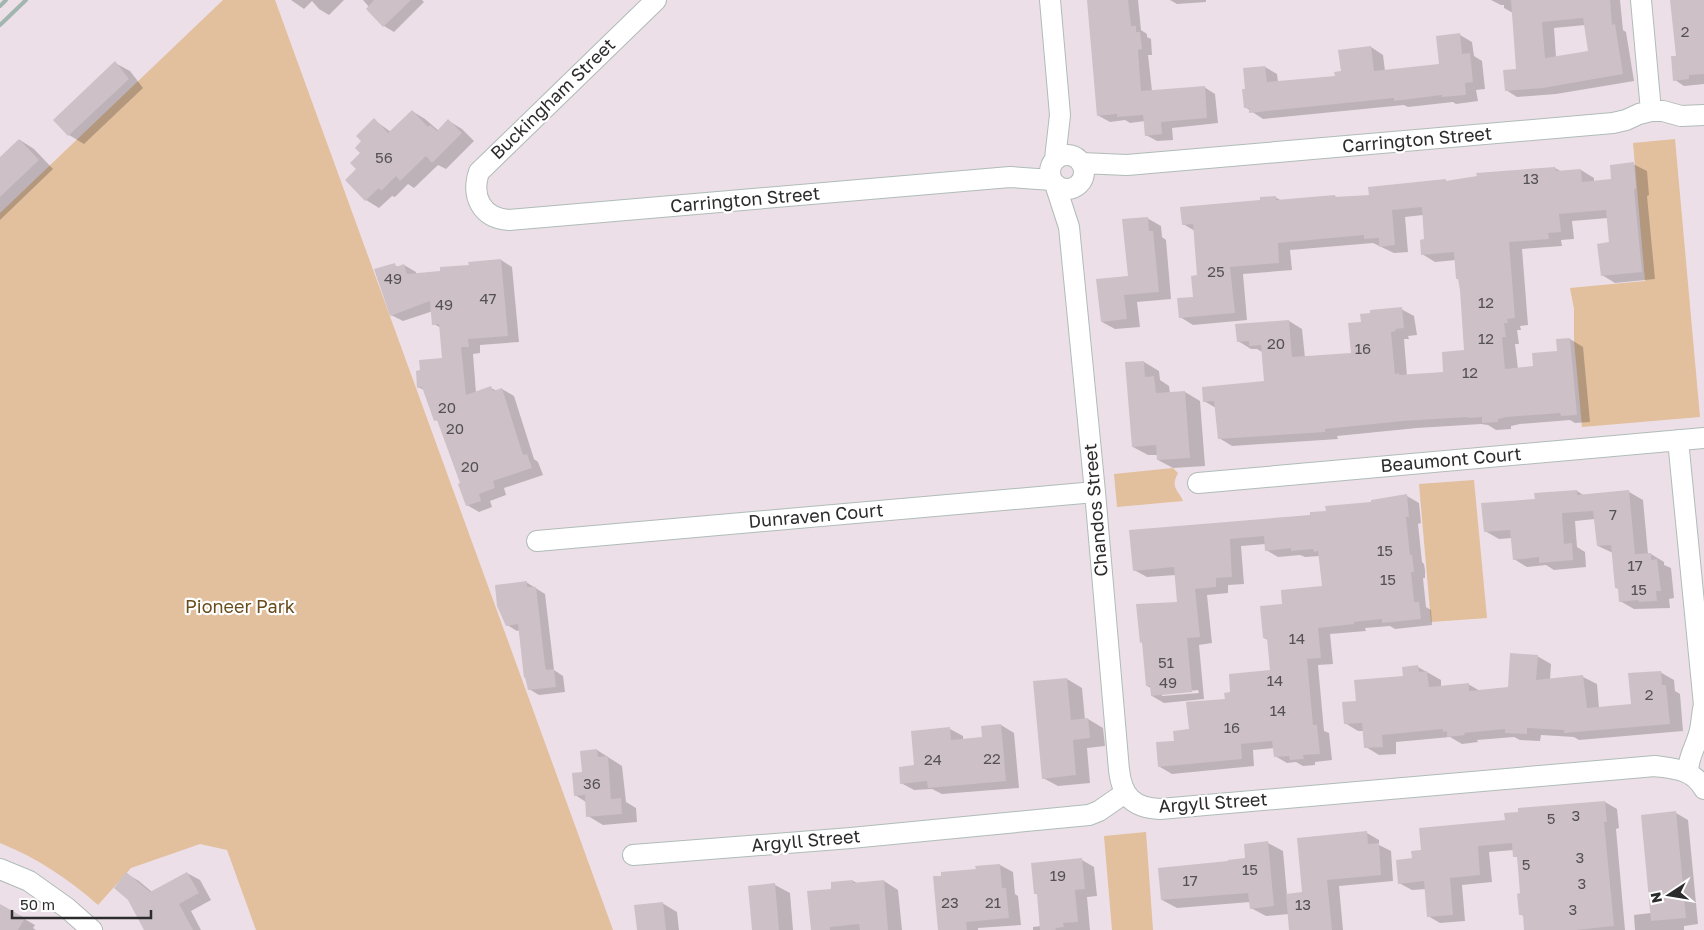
<svg xmlns="http://www.w3.org/2000/svg" width="1704" height="930" font-family="'Golos Text',sans-serif">
  <rect width="100%" height="100%" fill="#eddfe7"/>
  <!-- green -->
  <path fill="#e2bf9d" d="M223 0H275L613 930H256L227 850 200 844 131 868 98 905C69 879 37 858 0 843V213Z
    M1675 139 1700 417 1582 427 1574 341V309L1570 288 1645 281 1633 143Z
    M1173 468 1178 473C1170 488 1178 489 1183 501L1117 507 1114 474Z
    M1474 480 1487 618 1431 622 1419 484Z
    M1146 832 1153 930H1112L1104 836Z"/>
  <!-- shadow -->
  <path fill="#0003" fill-rule="evenodd" d="M291 0H344L329 15 319 9 312 1 304 9Z
    M363 0H422L424 2 394 32 384 26 367 9 369 7Z
    M1088 0H1142H1138L1141 30 1147 34V37L1151 39 1152 55H1148L1152 91 1204 87 1215 94 1218 123 1172 128 1173 140 1157 141 1146 135 1145 121 1130 123 1125 120 1110 122 1099 116Z
    M1170 0H1206V2L1177 4Z
    M1491 0H1620L1623 30 1626 32 1634 81 1556 94 1517 97 1506 90 1518 70 1513 13 1504 8V5H1501ZM1585 25 1589 52 1556 57 1554 28Z
    M1672 0H1704V84L1684 86 1675 80 1677 57Z
    M1460 35 1472 42 1474 56 1482 61 1485 89 1476 90 1478 101 1456 104 1453 102 1408 107 1404 105 1263 119 1245 107 1246 90 1265 67 1277 74 1278 82 1336 77 1371 47 1383 55 1385 71 1440 65Z
    M115 63 130 71 143 88 84 144 69 135 55 120Z
    M412 111 425 119 439 131 449 121 462 129 474 141 446 169 438 165 414 188 408 184 395 197 392 196 379 208 366 200 347 180 358 169 363 141 374 120 391 132Z
    M20 140 34 149 53 169 0 220V159Z
    M1633 164 1647 171 1649 195 1647 196 1655 279 1615 283 1602 275 1611 244 1608 218 1572 221 1574 239 1561 240 1562 246 1522 249 1528 325 1520 326 1521 330H1517L1519 344H1515L1518 369 1534 367 1558 352 1570 339 1583 347 1590 422 1575 423 1570 420 1520 424 1511 426V429L1496 430 1488 425 1481 424 1417 428 1337 436 1338 439 1232 446 1219 438 1216 408 1204 401 1265 383 1262 352 1257 349H1251L1238 341 1289 321 1302 329 1305 358 1353 354 1362 323 1401 309 1414 316 1417 335 1408 336 1409 339H1404L1407 376 1444 373 1466 352 1461 290 1456 260 1435 262 1422 254 1426 240 1423 215 1405 217 1408 252 1394 253 1373 243 1290 250 1292 270 1243 274 1247 320 1193 325 1180 317 1194 298 1199 276 1195 231 1183 224 1275 197 1282 201 1335 196 1337 198 1370 196 1445 180 1448 182 1555 168 1562 172 1581 170 1594 178V182L1613 180Z
    M1147 218 1161 226 1162 237 1166 240 1171 299 1137 302 1140 327 1115 329 1102 322 1129 277Z
    M501 260 512 267 519 342 480 345V353L473 354 476 393 491 388 497 391 502 389 514 396 534 459 538 462 543 475 504 488 506 495 490 501 492 507 479 512 467 505 461 484 438 421 435 420 424 390 418 387 443 359 441 328 434 324 433 311 403 321 391 315 394 265 398 267 404 265 416 272V274L441 272Z
    M1144 362 1159 371 1160 380 1169 386 1170 393 1185 392 1200 401 1205 466 1173 468 1158 460 1157 455H1148L1133 447Z
    M1577 491 1585 496 1629 492 1643 500 1648 554H1651L1664 562V565L1671 568 1674 598 1669 599 1670 608 1634 609 1620 601 1619 589 1616 588 1613 553 1598 546 1595 519 1575 521 1577 547 1585 552 1586 567 1554 570 1546 565 1527 567 1514 559 1512 538 1499 539 1485 531 1536 500Z
    M1407 496 1419 503 1421 523 1418 524 1422 562 1424 564 1425 570V578H1423L1426 607 1431 610 1432 625 1395 629 1390 626 1365 628 1366 631 1330 634 1333 664 1318 665 1324 731 1329 733 1332 760 1315 762V765L1303 766 1296 762 1287 763 1275 756 1274 748 1253 750 1254 766 1172 774 1160 767 1175 742 1226 700 1232 694 1271 671 1268 640 1264 638 1284 605 1323 587 1320 556 1305 557 1300 555 1278 557 1266 550V544L1241 546 1244 584 1228 585V593L1207 595 1212 643 1199 645 1204 699 1164 703 1152 696 1151 688 1147 686 1144 644 1141 642 1179 603 1176 575 1147 577 1134 570 1131 531 1311 516ZM1198 690 1199 693 1162 696V694Z
    M526 582 545 594 554 670 563 676 565 692 539 695 529 689 520 630 517 631 507 625Z
    M1537 656 1551 664 1550 680 1583 677 1597 684 1599 708 1632 705 1660 672 1674 680 1675 691 1680 694 1683 731 1579 740 1574 737 1541 735 1540 741 1520 740 1514 737 1477 740 1478 742 1462 744 1450 737 1396 742V754L1379 755 1366 747 1364 731H1358L1345 723 1357 702 1405 677 1418 667 1441 680V687L1468 684 1480 691 1509 688Z
    M1067 679 1082 688 1085 720 1088 719 1103 728 1105 746 1087 748 1090 783 1058 786 1043 778Z
    M1001 725 1014 733 1019 788 942 794 932 789 914 790 901 783 950 729 963 736V740L983 738Z
    M597 750 622 766 626 802 636 808 637 822 603 825 588 816 586 802 575 795 584 773Z
    M1605 802 1617 809 1619 828 1616 829 1625 930H1525V917L1520 914 1521 895 1519 858 1514 856V850L1489 852 1492 882 1462 885 1465 921 1440 923 1428 916 1426 889 1412 890 1399 883 1413 859 1422 851 1506 821 1519 813V810Z
    M1676 813 1688 820 1698 924 1684 926V930H1635L1634 915 1651 913Z
    M1367 833 1379 840V845L1391 851 1393 881 1339 886 1343 930H1290L1289 914 1266 916 1251 908 1250 902 1177 908 1162 900 1246 859 1245 845 1268 843 1283 851 1287 895 1303 894Z
    M1082 860 1094 867 1097 896 1087 897 1090 930H1033V927L1041 926 1038 895 1035 893Z
    M1000 865 1013 872 1015 894 1018 896 1021 925 978 928V930H939L977 870Z
    M187 873 200 880 211 900 191 911 201 930H145L127 874 139 881 152 892Z
    M853 881 857 883 884 881 898 890 902 930H812Z
    M775 885 790 893 793 930H753L749 887Z
    M662 903 677 912 679 930H638Z
    M0 908 7 909 35 925 33 928 36 930H0Z"/>
  <!-- building -->
  <path fill="#cdc0c7" fill-rule="evenodd" d="M374 0H411L383 27 366 9Z
    M1087 0H1128L1131 26H1136V32H1140L1142 49 1138 50 1141 91 1205 86 1207 118 1161 122 1162 134 1145 136 1143 115 1117 117V114L1097 116Z
    M1511 0H1610L1612 25 1615 24 1623 74 1543 88 1505 91 1503 70 1516 69ZM1583 18 1588 51 1545 58 1542 22Z
    M1670 0H1704V74L1689 75V79L1673 81 1671 56H1676Z
    M1460 33 1462 54 1470 53 1473 82 1465 83 1466 95 1442 97V95L1394 101V98L1249 113V108H1244L1242 89H1245L1243 68 1265 66 1267 82 1335 76 1334 72 1341 71 1338 50 1371 46 1374 71 1439 64 1436 36Z
    M115 61 129 79 68 136 53 120Z
    M412 110 428 127 430 125 437 131 448 119 462 133 432 163 426 156 400 181 396 176 381 191 379 188 365 201 345 180 356 169 350 163 360 153 355 148 361 141 356 136 374 118 388 133Z
    M19 139 39 160 0 197V157Z
    M1634 162 1636 188 1634 189 1642 272 1601 276 1597 244 1609 242 1606 210 1559 214 1561 232 1548 233 1549 239 1509 242 1515 318 1507 319 1508 323H1504L1506 337H1502L1505 369 1533 366 1532 353 1557 351 1556 339 1570 338 1577 415 1561 416 1560 413 1506 417 1498 419V422L1482 423V417L1469 418 1468 417 1403 421 1325 429V432L1218 439 1214 401 1203 402 1202 387 1264 381 1261 345 1249 346V341L1237 342 1235 324 1289 320 1292 357 1351 353 1348 323 1361 322 1360 314 1370 313V310L1402 307 1404 328 1395 329 1396 331 1391 332 1395 374 1399 373V375L1443 372 1442 352 1464 350 1460 290 1458 279H1456L1454 252 1421 255 1420 240 1424 239 1422 207 1392 210 1395 245 1379 247V238L1364 239V235L1278 243 1279 263 1230 267 1235 313 1179 318 1177 298 1193 297 1191 276 1197 275 1193 224 1182 225 1180 207 1260 200V197L1276 196V200L1335 195V197L1369 195 1368 187 1446 179V181L1477 176 1476 173 1555 167 1556 171 1581 169 1582 182 1611 179 1610 165Z
    M1148 217 1149 231H1153L1159 292 1124 295 1127 319 1101 322 1096 279 1128 276 1122 219Z
    M501 259 508 336 468 339 469 347H461L466 395 491 386 493 391 502 388 523 455 527 454 532 468 493 481 495 488 479 494 481 501 466 506 458 484 460 483 437 420 434 421 422 387 417 388 416 371 420 370 419 360 442 358 439 324 432 325 430 301 390 316 374 269 395 263 396 267 404 264 407 274 440 271V267L469 265 468 262Z
    M1144 361 1145 377 1154 376 1156 393 1185 391 1190 458 1157 460 1156 445 1132 447 1125 362Z
    M1577 490V495L1629 490 1635 554 1651 553V560L1657 559 1661 591H1656L1657 601 1639 602 1638 600 1619 602 1618 588H1615L1611 545 1597 546 1593 511 1562 513 1564 544 1572 543 1573 560 1539 563V557L1513 560 1510 530 1484 532 1481 503 1535 499 1534 493Z
    M1407 494 1409 517H1406L1410 555H1412L1413 562 1414 572H1411L1414 602H1419L1421 619 1382 623V619L1354 622V624L1318 628 1321 658 1307 659 1313 725H1317L1320 754 1303 755 1304 759 1290 760 1289 756 1274 757 1272 741 1241 744 1242 759 1158 767 1156 742 1174 741 1173 731 1189 729 1186 702 1225 699 1224 693 1230 692 1229 674 1270 670 1267 638H1263L1260 606 1282 604 1281 590 1322 586 1318 551 1314 552 1313 549 1291 551V548L1265 551 1264 536 1230 539 1232 577 1216 578V587L1195 589 1200 637 1187 638 1192 692 1151 696 1150 686H1146L1142 642 1140 643 1136 604 1177 602 1174 567 1133 571 1129 530 1310 515V512L1326 511 1325 506 1371 502V500Z
    M527 581V587H536L545 665 546 670 554 669 556 687 528 690 525 677 524 678 518 624 506 626 497 606 495 585Z
    M1510 653 1538 655 1536 680 1583 675 1587 708 1631 704 1628 673 1661 671 1662 685H1666L1670 724 1564 733V730L1527 728V734L1505 733V729L1464 733 1465 735 1447 737V731L1443 732V729L1382 735 1383 747 1364 748 1362 723 1344 724 1342 702 1356 701 1354 680 1403 676 1402 667 1418 665 1419 672 1427 671 1429 687 1469 683V691L1508 687Z
    M1067 678 1071 720 1088 718 1090 738 1073 740 1076 775 1042 779 1033 681Z
    M1001 724 1006 781 928 788 927 781 900 784 899 767 914 765 911 731 950 727 951 740 982 737 981 726Z
    M597 749 598 757 608 756 611 799 621 798 622 814 586 817 585 795 574 796 572 773 582 772 580 751Z
    M1605 801 1607 822H1604L1614 926 1576 930H1524L1523 915H1519L1517 894 1520 893 1517 857H1513L1512 843 1478 846 1480 875 1450 878 1453 915 1427 917 1424 881 1398 884 1396 860 1412 858 1411 851 1421 850 1419 828 1505 820 1504 813 1518 812V808Z
    M1676 811 1686 918 1651 921 1641 815Z
    M1367 831 1368 844 1379 843 1381 875 1327 880 1332 930H1289L1286 894 1302 892 1297 838Z
    M1268 841 1274 906 1250 909 1248 893 1161 900 1158 868 1228 861V860L1245 858 1244 844Z
    M1082 858 1085 889 1075 890 1078 922 1063 923 1064 927 1055 928 1056 930H1040L1037 894H1034L1031 863Z
    M1000 864 1002 888H1006L1009 918 966 922 967 930H938L933 876H941V872L976 869 975 866Z
    M126 872 150 892 187 872 199 893 179 904 193 930H144L128 900 114 888Z
    M853 880V883L884 880 888 930H860L859 924 830 927V930H811L807 891 831 889V882Z
    M775 883 779 930H752L748 886Z
    M663 902 666 930H637L634 905Z
    M0 904 25 918 18 930H0Z"/>
  <g fill="none" stroke-linecap="round" stroke-linejoin="round">
    <!-- street casing -->
    <g stroke="#afbcb7" stroke-width="22">
      <path id="street" d="M656 0 479 172C471 196 481 218 509 220L1010 177 1052 180
        M1050 0 1060 115 1055 159
        M1641 0 1651 111
        M1050 172a17 17 0 1 1 34 0a17 17 0 1 1-34 0Z
        M1081 163 1127 165 1613 123 1626 120 1639 114 1651 111H1663L1681 116 1704 115
        M1055 184 1069 227 1095 492 1119 770C1122 796 1133 808 1160 809L1655 766C1675 769 1693 769 1704 789
        M1678 440 1704 705C1701 716 1702 727 1698 737 1694 750 1688 758 1688 772
        M1198 483 1704 438
        M537 541 1095 492
        M633 855 851 838 1089 815 1099 811 1125 793
        M0 869 29 881 67 908 92 930"/>
    </g>
    <!-- street -->
    <use href="#street" stroke="#fff" stroke-width="20"/>
    <!-- rail -->
    <path stroke="#a1b6af" stroke-width="4" d="M0 6 6 0
      M0 25 26 0"/>
  </g>
  <g text-anchor="middle" stroke-width="4.5" stroke-linejoin="round" paint-order="stroke">
    <!-- number labels -->
    <g font-size="15" fill="#545153">
      <text x="1685" y="37">2</text>
      <text x="384" y="163">56</text>
      <text x="1531" y="184">13</text>
      <text x="1216" y="277">25</text>
      <text x="393" y="284">49</text>
      <text x="488" y="304">47</text>
      <text x="1486" y="308">12</text>
      <text x="444" y="310">49</text>
      <text x="1486" y="344">12</text>
      <text x="1276" y="349">20</text>
      <text x="1363" y="354">16</text>
      <text x="1470" y="378">12</text>
      <text x="447" y="413">20</text>
      <text x="455" y="434">20</text>
      <text x="470" y="472">20</text>
      <text x="1613" y="520">7</text>
      <text x="1385" y="556">15</text>
      <text x="1635" y="571">17</text>
      <text x="1388" y="585">15</text>
      <text x="1639" y="595">15</text>
      <text x="1297" y="644">14</text>
      <text x="1166" y="668">51</text>
      <text x="1275" y="686">14</text>
      <text x="1168" y="688">49</text>
      <text x="1649" y="700">2</text>
      <text x="1278" y="716">14</text>
      <text x="1232" y="733">16</text>
      <text x="992" y="764">22</text>
      <text x="933" y="765">24</text>
      <text x="592" y="789">36</text>
      <text x="1576" y="821">3</text>
      <text x="1551" y="824">5</text>
      <text x="1580" y="863">3</text>
      <text x="1526" y="870">5</text>
      <text x="1250" y="875">15</text>
      <text x="1058" y="881">19</text>
      <text x="1190" y="886">17</text>
      <text x="1582" y="889">3</text>
      <text x="950" y="908">23</text>
      <text x="993" y="908">21</text>
      <text x="1303" y="910">13</text>
      <text x="1573" y="915">3</text>
    </g>
    <!-- street labels -->
    <g font-size="18" fill="#2c2c2c" stroke="#fff">
      <text transform="translate(553 99) rotate(-44)" y="6">Buckingham Street</text>
      <text transform="translate(1417 140) rotate(-5)" y="6">Carrington Street</text>
      <text transform="translate(745 200) rotate(-5)" y="6">Carrington Street</text>
      <text transform="translate(1451 460) rotate(-5)" y="6">Beaumont Court</text>
      <text transform="translate(1096 510) rotate(-95)" y="6">Chandos Street</text>
      <text transform="translate(816 516) rotate(-5)" y="6">Dunraven Court</text>
      <text transform="translate(1213 803) rotate(-4)" y="6">Argyll Street</text>
      <text transform="translate(806 841) rotate(-5)" y="6">Argyll Street</text>
    </g>
    <!-- park labels -->
    <g font-size="18" fill="#684c1c" stroke="#fff">
      <text x="240" y="613">Pioneer Park</text>
    </g>
  </g>
  <!-- north arrow -->
  <g transform="translate(1669 895) rotate(258)" stroke="#ffffff" stroke-width="4" paint-order="stroke">
  <path d="M0-4L9 19L0 12L-9 19Z" fill="#2c2c2c"/>
  <text y="-8" font-size="14" font-weight="bold" text-anchor="middle" fill="#2c2c2c">N</text>
  </g>
  <!-- scale -->
  <path d="M12 910v8h139v-8" fill="none" stroke="#2c2c2c" stroke-width="2.5"/>
  <text x="20" y="910" font-size="15" fill="#2c2c2c" stroke="#ffffff" stroke-width="4" paint-order="stroke">50 m</text>
</svg>
